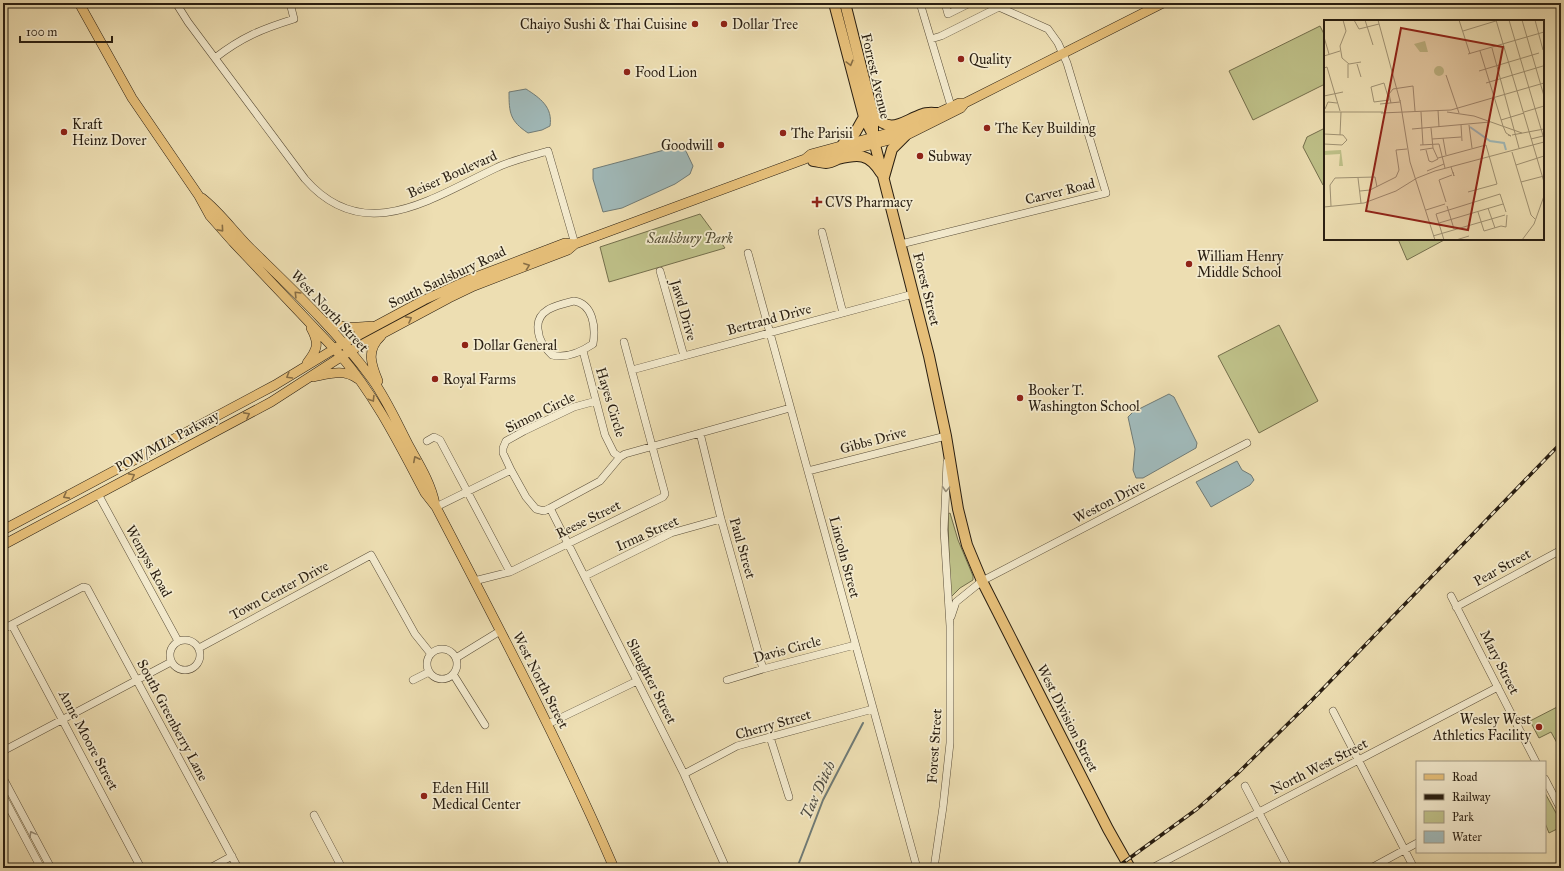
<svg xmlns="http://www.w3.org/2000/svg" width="1564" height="871" font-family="'IM FELL Great Primer',serif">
  <rect width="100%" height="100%" fill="#eddeb2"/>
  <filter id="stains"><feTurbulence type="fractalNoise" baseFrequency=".005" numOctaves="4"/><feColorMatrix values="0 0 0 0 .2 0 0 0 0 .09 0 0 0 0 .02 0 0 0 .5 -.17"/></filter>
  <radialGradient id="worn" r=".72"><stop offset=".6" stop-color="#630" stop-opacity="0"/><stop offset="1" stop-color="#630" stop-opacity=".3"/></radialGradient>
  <!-- green -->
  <path fill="#bec088" stroke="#746f4c" d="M1320 26 1325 36V84L1253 120 1229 71Z
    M1325 128V185H1323L1303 147 1307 137Z
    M700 214 725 248 609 282 600 247Z
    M1398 239H1446L1407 260Z
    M1279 325 1318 401 1259 433 1218 356Z
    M950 513 958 540 973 576V580L960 588 950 598 948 514Z
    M1561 705V741L1557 743 1551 732 1539 738 1530 721Z
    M1545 793 1561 822V827L1549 833 1545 823Z"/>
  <!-- water -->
  <path fill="#a0b9b9" stroke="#707b76" d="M526 89C540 98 553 107 550 126L542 130 528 133C510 121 509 113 509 92Z
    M683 145 693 166 690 174 675 184 622 208 603 212 593 179V169Z
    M1169 394 1174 397 1197 443 1196 448 1143 478H1136L1133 470 1135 449 1128 417 1133 412Z
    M1237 461 1242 470 1251 475 1254 480 1250 485 1211 507 1196 482Z"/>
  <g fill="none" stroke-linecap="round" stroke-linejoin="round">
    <!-- stream -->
    <path stroke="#707b76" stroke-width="2" d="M797 868 823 800 863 723"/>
    <!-- minor casing -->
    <g stroke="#5a4e39" stroke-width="8">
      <path id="minor" d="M176 3 188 22 305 179C364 247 432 198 496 168 512 160 531 156 548 151L575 244
        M920 3 951 106
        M945 3 948 14 970 3
        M215 58C242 37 262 29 294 19L290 3
        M822 232 843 313
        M901 244 1106 193 1067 63 1058 43 1048 29 999 7 941 36 931 39
        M748 253 917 868
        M660 271 684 356
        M574 301C593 304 596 327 593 344 581 352 567 359 552 355 544 347 539 341 538 329 536 309 558 305 574 301Z
        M583 351 605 435 614 453 620 457
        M632 370 913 294
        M596 401 574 407 524 431 506 441 503 448V453L511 470 526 497 536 509 544 511 550 508 600 481 620 457 625 454 790 408
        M700 433 721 519 763 669
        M427 441 434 437 440 440 510 572
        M808 471 946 436
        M98 494 178 641
        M436 507 511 470
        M550 508 684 774 726 868
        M585 576 671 533 721 519
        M474 581 510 572 663 497 665 494 624 342
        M1451 596 1536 762
        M1456 607 1561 550
        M951 617 956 602 982 581 1247 443
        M12 625 141 868
        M3 629 83 587 87 588 238 868
        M170 655a15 15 0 1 1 30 0a15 15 0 1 1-30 0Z
        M199 648 371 555 415 634 431 654
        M427 664a15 15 0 1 1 30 0a15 15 0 1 1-30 0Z
        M456 658 500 631
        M453 674 485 725
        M413 680 429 672
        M727 680 763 669 855 645
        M1333 711 1414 868
        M548 724 637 681
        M770 737 789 797
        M3 751 171 662
        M684 774 737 746 873 709
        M3 778 51 868
        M1545 779 1561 810
        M1245 786 1288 868
        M3 796 41 868
        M314 815 342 868
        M210 868 232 856
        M934 868 943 807 950 743V626L944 530 947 462
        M1152 868 1498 687
        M1371 868 1417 843"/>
    </g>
    <!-- major casing -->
    <g stroke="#291e11" stroke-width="10">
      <path id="major" d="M79 3 132 98 199 196 210 216 233 242 341 356C376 397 400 446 425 493L436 507C498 626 561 745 614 868
        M813 160 905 136 961 108 965 103 1163 3
        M202 198C220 212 234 232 250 248 293 290 337 331 372 379 387 400 397 423 409 446 419 464 431 483 435 504
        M326 322C342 328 355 328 372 326
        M307 363C317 350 320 344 311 328
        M313 377C328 374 344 368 358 379
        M378 381C371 364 366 350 381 336
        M3 530 275 385 344 343 424 300 468 280 565 243 575 244
        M3 545 271 402 350 351 449 298 474 286 568 250 575 244 805 159 811 154 903 129 959 103H965"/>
    </g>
    <!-- highway casing -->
    <g stroke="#291e11" stroke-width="12">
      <path id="highway" d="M834 3 864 117 872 133
        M845 3 873 114V137L929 356 946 436 958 509 967 545 982 581 1048 711 1108 829 1130 868
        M873 114C891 136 902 121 923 114 927 112 933 113 938 113
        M843 144 855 133 864 117
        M813 161C817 161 822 163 826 163 830 163 834 161 838 159 858 154 869 153 881 173
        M884 177 892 149 905 136"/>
    </g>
    <!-- minor -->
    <use href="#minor" stroke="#f3eacd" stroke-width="7"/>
    <!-- major -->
    <use href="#major" stroke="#e6bf79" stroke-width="9"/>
    <!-- highway -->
    <use href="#highway" stroke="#e6bf79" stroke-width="10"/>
    <!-- rail casing -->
    <g stroke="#291e11" stroke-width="3.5">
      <path id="rail" d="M1116 868 1197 809 1238 773 1311 701 1561 443"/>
    </g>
    <!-- rail -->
    <use href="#rail" stroke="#f3eacd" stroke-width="2" stroke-dasharray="6" stroke-linecap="butt"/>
  </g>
  <!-- one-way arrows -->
  <defs><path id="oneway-chevron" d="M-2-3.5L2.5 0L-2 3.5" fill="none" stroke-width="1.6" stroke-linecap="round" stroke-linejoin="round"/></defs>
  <g stroke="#886e45">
    <use href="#oneway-chevron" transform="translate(850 63) rotate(75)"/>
    <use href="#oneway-chevron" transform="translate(221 229) rotate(49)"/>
    <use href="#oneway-chevron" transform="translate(527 266) rotate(-20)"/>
    <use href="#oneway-chevron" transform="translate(297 294) rotate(-135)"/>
    <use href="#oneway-chevron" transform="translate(409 319) rotate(-28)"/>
    <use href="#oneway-chevron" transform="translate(289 376) rotate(149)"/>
    <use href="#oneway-chevron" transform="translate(372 399) rotate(58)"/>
    <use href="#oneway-chevron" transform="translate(247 415) rotate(-28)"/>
    <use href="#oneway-chevron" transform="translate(416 459) rotate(-117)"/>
    <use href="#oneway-chevron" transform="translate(132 476) rotate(-28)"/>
    <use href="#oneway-chevron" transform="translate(66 496) rotate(152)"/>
  </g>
  <g stroke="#988e78">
    <use href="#oneway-chevron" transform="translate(946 489) rotate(93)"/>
    <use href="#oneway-chevron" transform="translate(32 834) rotate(-118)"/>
  </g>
  <!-- markers -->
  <g fill="#8f2418" stroke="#f3eacd" stroke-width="1.5">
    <circle cx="695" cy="24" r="4"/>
    <circle cx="724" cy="24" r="4"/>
    <circle cx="961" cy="59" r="4"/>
    <circle cx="627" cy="72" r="4"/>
    <circle cx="987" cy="128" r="4"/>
    <circle cx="64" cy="132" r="4"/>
    <circle cx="783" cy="133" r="4"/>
    <circle cx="721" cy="145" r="4"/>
    <circle cx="920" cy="156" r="4"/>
    <path d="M815 196h4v4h4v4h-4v4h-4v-4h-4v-4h4z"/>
    <circle cx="1189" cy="264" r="4"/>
    <circle cx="465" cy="345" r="4"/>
    <circle cx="435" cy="379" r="4"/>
    <circle cx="1020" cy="398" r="4"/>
    <circle cx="1539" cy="727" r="4"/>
    <circle cx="424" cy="796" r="4"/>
  </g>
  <g text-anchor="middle" stroke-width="3.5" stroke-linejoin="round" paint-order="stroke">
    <!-- poi labels -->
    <g font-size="14" fill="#291e11" stroke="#f3eacd" text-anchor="start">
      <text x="687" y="29" text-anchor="end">Chaiyo Sushi &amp; Thai Cuisine</text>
      <text x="732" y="29">Dollar Tree</text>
      <text x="969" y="64">Quality</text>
      <text x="635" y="77">Food Lion</text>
      <text x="72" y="129">Kraft<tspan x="72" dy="16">Heinz Dover</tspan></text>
      <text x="995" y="133">The Key Building</text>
      <text x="791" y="138">The Parisii</text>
      <text x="713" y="150" text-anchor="end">Goodwill</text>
      <text x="928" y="161">Subway</text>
      <text x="825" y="207">CVS Pharmacy</text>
      <text x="1197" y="261">William Henry<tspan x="1197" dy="16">Middle School</tspan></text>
      <text x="473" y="350">Dollar General</text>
      <text x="443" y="384">Royal Farms</text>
      <text x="1028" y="395">Booker T.<tspan x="1028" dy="16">Washington School</tspan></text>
      <text x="1531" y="724" text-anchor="end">Wesley West<tspan x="1531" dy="16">Athletics Facility</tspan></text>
      <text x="432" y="793">Eden Hill<tspan x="432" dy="16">Medical Center</tspan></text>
    </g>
    <!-- street labels -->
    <g font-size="14" fill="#291e11" stroke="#f3eacd">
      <text transform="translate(876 76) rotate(77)" y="5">Forrest Avenue</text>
      <text transform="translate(452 174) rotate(-24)" y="5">Beiser Boulevard</text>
      <text transform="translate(1060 191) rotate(-14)" y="5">Carver Road</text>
      <text transform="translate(447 277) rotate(-25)" y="5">South Saulsbury Road</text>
      <text transform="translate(927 289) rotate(76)" y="5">Forest Street</text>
      <text transform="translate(684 310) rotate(74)" y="5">Jawd Drive</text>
      <text transform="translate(330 311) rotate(47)" y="5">West North Street</text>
      <text transform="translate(769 319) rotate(-15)" y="5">Bertrand Drive</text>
      <text transform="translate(611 402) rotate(73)" y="5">Hayes Circle</text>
      <text transform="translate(540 412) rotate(-26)" y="5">Simon Circle</text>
      <text transform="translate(873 440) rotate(-15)" y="5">Gibbs Drive</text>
      <text transform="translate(167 441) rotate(-28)" y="5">POW/MIA Parkway</text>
      <text transform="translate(1109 501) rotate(-27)" y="5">Weston Drive</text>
      <text transform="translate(588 519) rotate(-26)" y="5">Reese Street</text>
      <text transform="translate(647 533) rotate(-24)" y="5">Irma Street</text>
      <text transform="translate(743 548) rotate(74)" y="5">Paul Street</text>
      <text transform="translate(845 557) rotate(75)" y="5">Lincoln Street</text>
      <text transform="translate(149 561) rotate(61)" y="5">Wemyss Road</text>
      <text transform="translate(1502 567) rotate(-29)" y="5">Pear Street</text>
      <text transform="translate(279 590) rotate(-28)" y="5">Town Center Drive</text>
      <text transform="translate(787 649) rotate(-15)" y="5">Davis Circle</text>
      <text transform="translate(1500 662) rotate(63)" y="5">Mary Street</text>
      <text transform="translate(541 680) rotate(63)" y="5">West North Street</text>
      <text transform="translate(652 681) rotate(63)" y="5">Slaughter Street</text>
      <text transform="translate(1068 718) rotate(63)" y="5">West Division Street</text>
      <text transform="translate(173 720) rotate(62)" y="5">South Greenberry Lane</text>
      <text transform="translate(773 724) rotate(-16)" y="5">Cherry Street</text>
      <text transform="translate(89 740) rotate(62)" y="5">Anne Moore Street</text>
      <text transform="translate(934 746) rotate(-86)" y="5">Forest Street</text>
      <text transform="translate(1319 766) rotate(-27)" y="5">North West Street</text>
    </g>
    <!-- park labels -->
    <g font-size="14" font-style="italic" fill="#564f35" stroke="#f3eacd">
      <text x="690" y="243">Saulsbury Park</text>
    </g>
    <!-- water labels -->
    <g font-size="15" font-style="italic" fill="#4d4c43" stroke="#f3eacd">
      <text transform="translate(818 790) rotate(-65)" y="5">Tax Ditch</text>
    </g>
  </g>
  <!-- overview -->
  <g transform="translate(1324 20)">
    <rect width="220" height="220" fill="#eddeb2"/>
    <path d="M101 21 104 32H96L90 24ZM110 51a5 5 0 1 1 10 0a5 5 0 1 1-10 0ZM17 130 19 146H15L16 134 0 135V131Z" fill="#bec088"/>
    <path fill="none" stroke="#a0b9b9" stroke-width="2" d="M146 107 166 121 180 123 182 130"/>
    <path fill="none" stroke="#9f9172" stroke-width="1" d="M19 0 22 11 16 26 18 38 25 44 37 42M30 0 35 9 55 4M41 0 49 25M54 0 76 81M135 0 146 34M172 0 220 162M185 0 220 119M198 0 220 76M211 0 219 30M139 11 175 0M0 17 5 34M168 28 195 128M156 31 179 106 182 113 187 116 184 115M144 34 220 12M0 36 16 31M24 44V58M33 44 37 57M0 48 3 47 16 91M155 51 215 33M122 55 135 93M60 63 65 80 50 82 47 67ZM162 63 219 46M0 70V76L19 72M76 80 86 142 111 220M67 83 65 74 69 69 89 66 91 91M56 84 76 82M1 89 4 82 13 83M114 90 115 107M0 92H59M97 92 99 125M123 92 150 96 198 113M200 92 220 86M57 93 127 90 220 63M177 100 200 93M137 105 138 121M145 105 148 128M107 108 109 128 114 139 108 142M88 109 166 102M0 114 19 115 23 120 18 125 0 124M16 115 17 92M188 115 220 109M119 118 122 135M108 119 137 117M207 119 219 116M96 125 115 124 121 148M96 130 109 128M102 130 105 141 108 142M188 132 207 195 211 199M114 138 162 125 173 164M192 145 220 136M127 147 130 156 129 152M103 151 120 144M34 158 37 183M197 162 220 156M36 171 46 170 72 157 75 150 72 130 83 129M144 172 173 164M122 182 115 160 128 155M7 186 6 165 11 158 51 157 53 167M123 186 130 209M0 187 40 183 72 171 93 158 111 151 220 122M164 188 171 208M102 190 121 184M154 192 160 211 177 206 182 207 183 195M115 203 179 184M109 216 181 195M120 220 112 194 176 174 182 192M132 220 145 216M198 220 210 204 220 176"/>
    <path fill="#8f2418" fill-opacity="0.15" stroke="#8f2418" stroke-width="2" d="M77 8 179 27 144 210 42 191Z"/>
    <rect width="220" height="220" fill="none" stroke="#291e11" stroke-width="2"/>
  </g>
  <!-- margin -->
  <rect width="1564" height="871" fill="none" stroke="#eddeb2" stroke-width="16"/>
  <rect x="4" y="4" width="1556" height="863" fill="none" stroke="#291e11" stroke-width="2"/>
  <rect x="8" y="8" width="1548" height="855" fill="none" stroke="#291e11"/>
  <!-- legend -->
  <rect x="1416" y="761" width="130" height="92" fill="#f3eacd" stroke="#a29882"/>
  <rect x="1424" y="774" width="20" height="6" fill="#e6bf79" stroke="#a29882"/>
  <text x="1452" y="781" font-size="12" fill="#291e11">Road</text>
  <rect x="1424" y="794" width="20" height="6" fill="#291e11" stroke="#a29882"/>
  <text x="1452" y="801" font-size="12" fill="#291e11">Railway</text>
  <rect x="1424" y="811" width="20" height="12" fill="#bec088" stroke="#a29882"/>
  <text x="1452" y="821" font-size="12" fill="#291e11">Park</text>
  <rect x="1424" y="831" width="20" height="12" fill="#a0b9b9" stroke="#a29882"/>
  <text x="1452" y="841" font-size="12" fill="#291e11">Water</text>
  <!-- scale -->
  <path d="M20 36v6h92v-6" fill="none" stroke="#291e11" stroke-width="2"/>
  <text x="26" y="36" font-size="12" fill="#291e11" stroke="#f3eacd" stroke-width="3" paint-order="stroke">100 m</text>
  <rect width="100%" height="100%" filter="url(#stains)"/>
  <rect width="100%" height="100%" fill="url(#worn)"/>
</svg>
